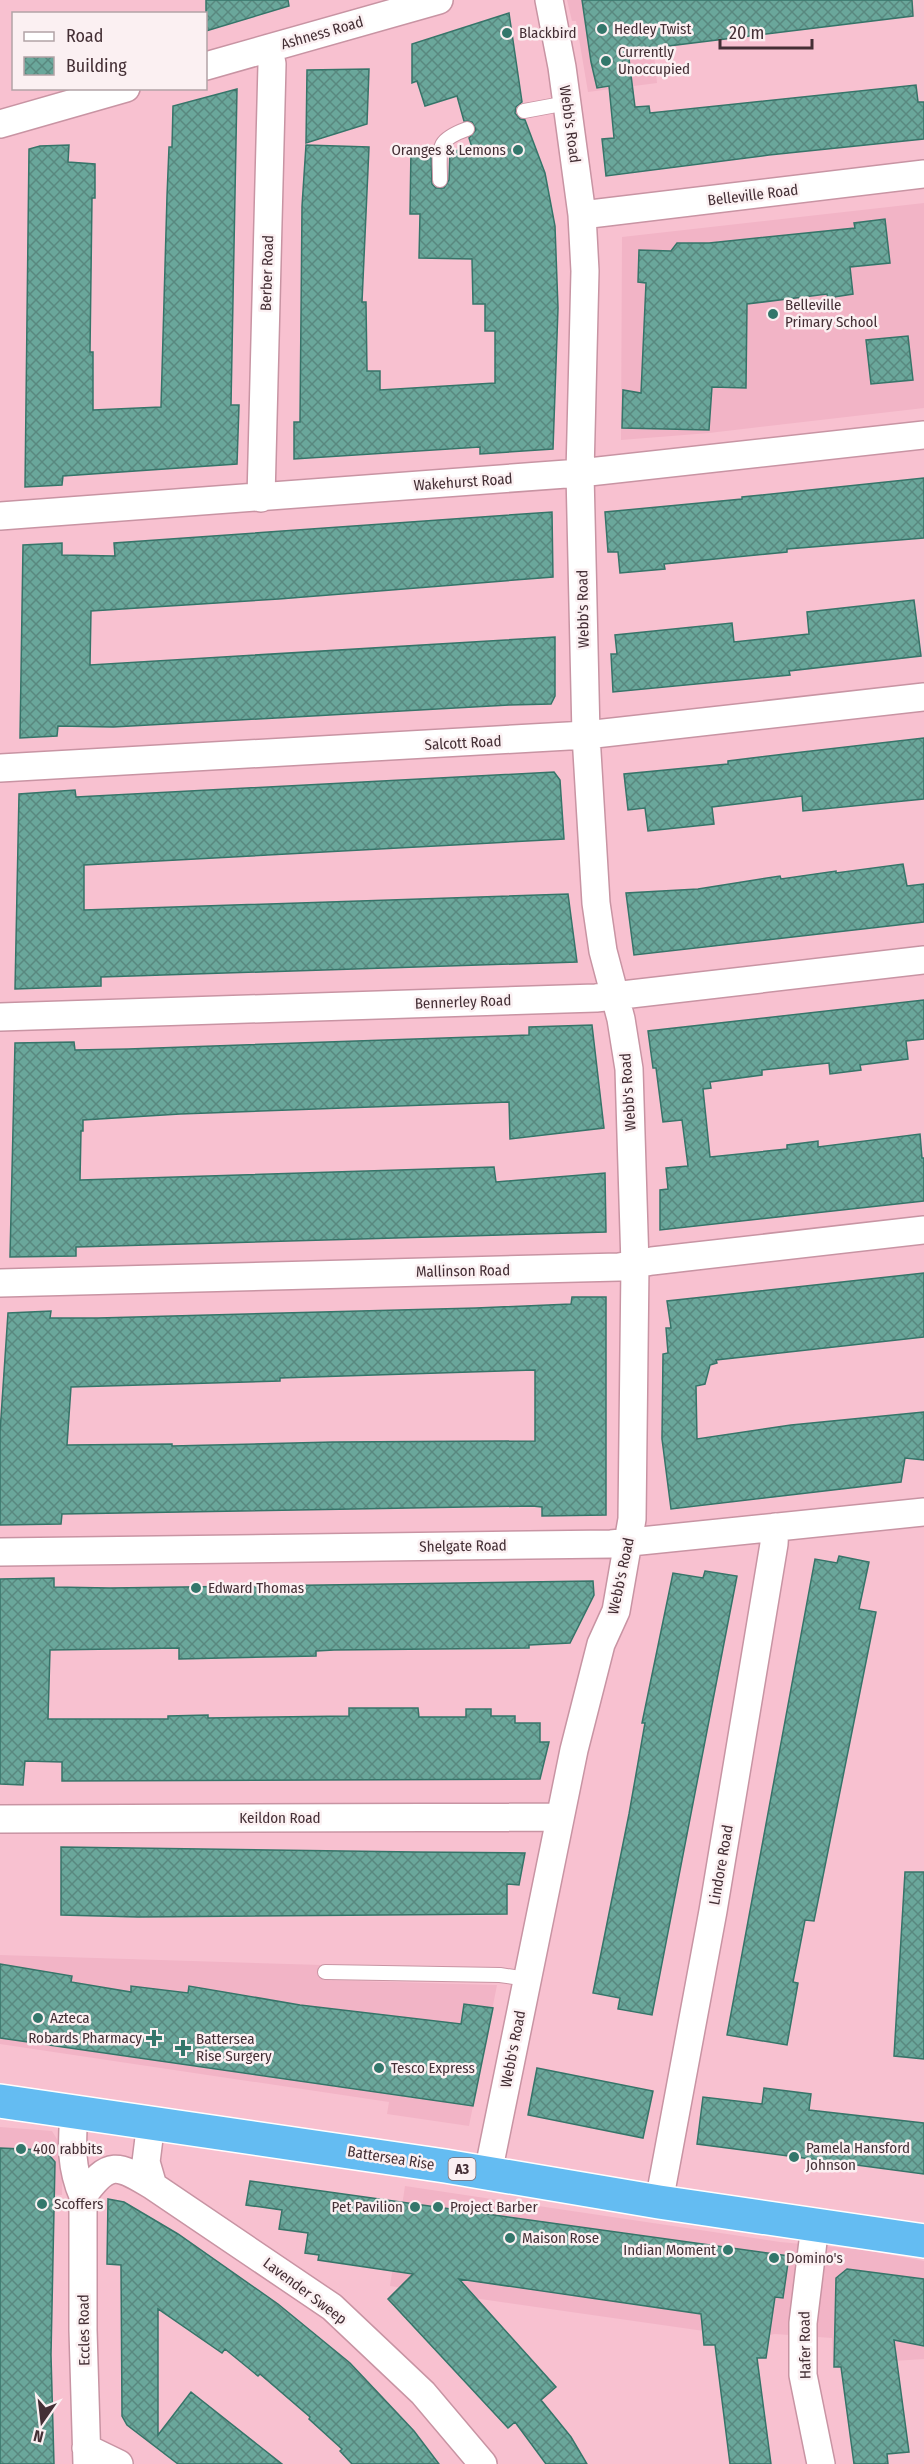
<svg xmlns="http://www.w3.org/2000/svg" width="924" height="2464" font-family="'Fira Sans Condensed',sans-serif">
  <defs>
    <pattern id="building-cross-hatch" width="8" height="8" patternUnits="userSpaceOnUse" patternTransform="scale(1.5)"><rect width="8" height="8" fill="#6aa79b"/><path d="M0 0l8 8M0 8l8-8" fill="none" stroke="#59887f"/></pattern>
  </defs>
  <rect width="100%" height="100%" fill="#f8c1d0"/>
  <!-- built -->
  <path fill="#f2b4c6" d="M567 0H648L657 83 588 92 576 21H572Z
    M924 203V408L709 433 621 440 622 237Z
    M0 1955 322 1965 323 1980 497 1985 469 2126 387 2114 389 2102 0 2044Z
    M0 2127 52 2131 63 2149 62 2195 0 2192Z
    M405 2186 780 2242 866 2250 924 2261V2359L833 2365 832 2338 775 2334 753 2338 390 2286Z"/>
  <!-- building -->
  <path fill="url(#building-cross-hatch)" stroke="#377469" stroke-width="1.5" fill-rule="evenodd" d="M206 0H288L289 6 206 31Z
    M582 0H912L913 16 628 51 635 107 649 106 650 113 916 85 918 102H924V139L769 155 606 176 602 139 614 138 609 86 597 88 591 62Z
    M509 13 522 102 516 107 515 113 520 119 525 120 545 173 555 226 558 308 553 449 480 454V447L294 459V422H300L302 206 306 145 369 147 362 302H366L367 371H380V390L495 383V331H485V304H473L472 259 419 258 420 214H410L411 149H431L432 184 436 188H444L449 180 450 150 473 151 469 138 476 130 472 122 464 121 457 96 425 106 417 81 412 83V44Z
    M369 69 367 124 306 143 307 70Z
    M237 89 231 405H239L237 464 63 476 62 485 25 487 29 149 40 146 69 145 68 162 95 164V198H92L90 352H93V410L161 407 167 196 169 147H172L173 106Z
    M885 219 890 263 850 267 853 294 828 298 827 294 747 304 746 388 712 387 709 430 622 428 623 390 641 393 646 283 638 282 639 250 671 251 677 243H709L855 228 854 223Z
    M908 336 913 380 871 384 866 340Z
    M924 478V538L787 549V552L664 564 665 569 620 573 618 552H608L605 512 742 499V497Z
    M552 512 553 577 279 599 91 611 90 665 555 637V696L551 704 509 705 113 727 58 726 57 736 20 738 23 545 62 543V555L115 556 114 543Z
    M914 600 921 656 789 671 790 675 613 692 611 654H617L615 635 732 623 734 642 809 634 807 612Z
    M924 738V799L803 811 802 796 712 807 714 824 648 831 645 808 628 810 624 774 728 764V761L785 754Z
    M554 772 560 780 564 839 84 865V910L568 894 577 962 101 977V986L15 989 19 794 75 790 76 797Z
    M903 864 907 886 924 884V922L634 955 626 893 698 889 780 876 781 879 836 871V873Z
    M924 1000V1039L906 1041 908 1059 860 1065 861 1070 830 1074 829 1063 762 1070V1075L710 1082 711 1088 703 1089 710 1157 787 1149V1145L803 1143 818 1141V1147L920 1134 922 1158H924V1201L660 1230V1190L668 1189 666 1168 688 1166 682 1120 663 1122 656 1068H653L648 1031Z
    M592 1025 604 1128 510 1139 509 1102 180 1114 83 1120V1131H81L80 1180 494 1167 496 1182 605 1173 606 1232 76 1247V1256L10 1257 15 1043 74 1042 75 1050 128 1049 529 1035V1027Z
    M924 1273V1337L716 1360 717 1363 710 1365 705 1384 696 1386 697 1439 791 1425 924 1412V1460L905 1458 901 1482 671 1509 662 1439 663 1354 668 1353 666 1328H671L667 1301Z
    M572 1297H606V1515L542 1516V1507L532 1506 62 1514 61 1524 0 1525V1432L8 1313 51 1311 50 1318H98L476 1308 571 1304ZM535 1370V1441L333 1442 172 1446V1444L67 1445 71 1387 280 1381V1378Z
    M839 1556 869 1562 859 1609 876 1612 814 1921 805 1920 793 1982 798 1983 787 2045 727 2035 815 1559 837 1563Z
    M705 1571 737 1576 652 2015 618 2009 620 1998 593 1993 629 1814 645 1723H642L673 1573 703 1578Z
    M54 1578V1587L110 1588 593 1581 594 1595 570 1643 529 1645V1648L334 1650 316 1651V1656L179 1659V1648L50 1650 48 1719H168V1716L208 1715V1718L349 1716V1708H418L419 1717H466V1709H491V1716H515V1723H540V1742H549L540 1779 62 1781V1762L25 1761 23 1785 0 1784V1579Z
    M61 1847 415 1852 525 1853 519 1885 507 1884V1914L138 1917 61 1915Z
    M905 1872H924V2059L894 2056Z
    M0 1964 72 1976 71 1982 131 1992V1986L188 1993 189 1986 300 2005 461 2024 464 2004 493 2008 473 2106 0 2038Z
    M537 2068 653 2091 643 2138 528 2115Z
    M764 2088 811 2094 809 2110 924 2123V2174L697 2144 703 2097 762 2104Z
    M0 2148 45 2150 55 2162 51 2355 54 2464H0Z
    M250 2181 789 2256 783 2298 775 2297 766 2358H757L771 2464H730L715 2345H704L701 2314 459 2279 556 2387 541 2400 571 2437 587 2464H546L515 2422 508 2428 388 2299 413 2274 318 2260 319 2255 305 2253 308 2233 279 2229 282 2210 246 2205Z
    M108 2199 124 2202 178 2234 278 2304 350 2363 414 2431 439 2464H352L340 2451 342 2449 309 2419 310 2417 260 2374 258 2376 225 2349 222 2353 158 2309V2435L191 2392 282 2464H178L127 2425 122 2416 121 2265 107 2264Z
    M847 2269 924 2279V2346L894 2340 909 2452 887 2454 888 2464H854L841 2367H834L836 2278Z"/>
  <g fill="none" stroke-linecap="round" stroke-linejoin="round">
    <!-- service casing -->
    <g stroke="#c894a3" stroke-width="16">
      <path id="service" d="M524 111 567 103
        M440 180C440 149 434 141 467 129
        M325 1972 500 1975 527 1979"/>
    </g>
    <!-- minor casing -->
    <g stroke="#c894a3" stroke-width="30">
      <path id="minor" d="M206 66 439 0
        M0 124 126 88
        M582 215 924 174
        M261 498 272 64 269 48
        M0 516 580 473 924 435
        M0 768 586 735 924 697
        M0 1017 596 998 924 960
        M0 1283 619 1267 652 1261 924 1230
        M0 1552 611 1544 924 1512
        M0 1819 560 1817
        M74 2111C72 2143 70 2166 83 2196V2330L87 2464
        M151 2122 146 2162 153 2186 332 2307 423 2393 483 2464
        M488 2173 574 1750 601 1644 616 1611 632 1519 635 1265 629 1069 621 1019 603 951 596 903 586 735 580 473 585 271 582 215 562 67 549 0
        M83 2196C109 2160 117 2164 153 2186
        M659 2202 713 1911 774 1544 775 1527
        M815 2225 803 2323V2375L821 2464
        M86 2448 119 2464"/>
    </g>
    <!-- trunk casing -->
    <g stroke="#fff" stroke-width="36">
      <path id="trunk" d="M0 2101 445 2166 659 2202 924 2241"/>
    </g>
    <!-- service -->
    <use href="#service" stroke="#fff" stroke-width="14"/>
    <!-- minor -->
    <use href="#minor" stroke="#fff" stroke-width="27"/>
    <!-- trunk -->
    <use href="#trunk" stroke="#64bcf2" stroke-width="33"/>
  </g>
  <!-- markers -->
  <g fill="#33776b" stroke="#fbf0f2" stroke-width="2">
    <circle cx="602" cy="29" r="6"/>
    <circle cx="507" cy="33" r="6"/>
    <circle cx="606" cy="61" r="6"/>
    <circle cx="518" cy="150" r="6"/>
    <circle cx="773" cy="314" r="6"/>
    <circle cx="196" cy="1588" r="6"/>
    <circle cx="38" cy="2018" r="6"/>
    <path d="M151 2029h6v6h6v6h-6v6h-6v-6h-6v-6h6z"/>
    <path d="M180 2039h6v6h6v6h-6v6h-6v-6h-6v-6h6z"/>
    <circle cx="379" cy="2068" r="6"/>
    <circle cx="21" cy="2149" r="6"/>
    <circle cx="794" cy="2157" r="6"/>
    <circle cx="42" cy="2204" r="6"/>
    <circle cx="415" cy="2207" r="6"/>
    <circle cx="438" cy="2207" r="6"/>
    <circle cx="510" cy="2238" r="6"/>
    <circle cx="728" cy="2250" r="6"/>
    <circle cx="774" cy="2258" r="6"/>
  </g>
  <g text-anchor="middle" stroke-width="5" stroke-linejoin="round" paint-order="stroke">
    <!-- shield labels -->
    <rect fill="#fbf0f2" stroke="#7b696e" stroke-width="1.5" x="448.5" y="2158" width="27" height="22" rx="4.5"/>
    <g font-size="14" font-weight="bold" fill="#442f35">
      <text x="462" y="2174">A3</text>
    </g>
    <!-- poi labels -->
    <g font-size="15" fill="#442f35" stroke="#fbf0f2" text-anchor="start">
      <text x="614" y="34">Hedley Twist</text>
      <text x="519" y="38">Blackbird</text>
      <text x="618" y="57">Currently<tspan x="618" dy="17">Unoccupied</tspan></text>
      <text x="506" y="155" text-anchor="end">Oranges &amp; Lemons</text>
      <text x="785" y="310">Belleville<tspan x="785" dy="17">Primary School</tspan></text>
      <text x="208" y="1593">Edward Thomas</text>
      <text x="50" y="2023">Azteca</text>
      <text x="142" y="2043" text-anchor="end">Robards Pharmacy</text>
      <text x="196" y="2044">Battersea<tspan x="196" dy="17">Rise Surgery</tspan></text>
      <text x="391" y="2073">Tesco Express</text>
      <text x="806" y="2153">Pamela Hansford<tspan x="806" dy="17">Johnson</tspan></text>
      <text x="33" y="2154">400 rabbits</text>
      <text x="54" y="2209">Scoffers</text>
      <text x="403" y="2212" text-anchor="end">Pet Pavilion</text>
      <text x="450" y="2212">Project Barber</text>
      <text x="522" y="2243">Maison Rose</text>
      <text x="716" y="2255" text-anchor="end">Indian Moment</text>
      <text x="786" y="2263">Domino's</text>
    </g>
    <!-- street labels -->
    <g font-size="15" fill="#442f35" stroke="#fbf0f2">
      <text transform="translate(322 33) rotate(-16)" y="5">Ashness Road</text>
      <text transform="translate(570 124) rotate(82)" y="5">Webb's Road</text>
      <text transform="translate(753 195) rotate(-7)" y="5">Belleville Road</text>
      <text transform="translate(267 273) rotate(-88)" y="5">Berber Road</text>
      <text transform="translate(463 482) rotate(-4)" y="5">Wakehurst Road</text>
      <text transform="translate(583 609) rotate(-91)" y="5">Webb's Road</text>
      <text transform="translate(463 743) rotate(-3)" y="5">Salcott Road</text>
      <text transform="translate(463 1002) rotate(-2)" y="5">Bennerley Road</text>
      <text transform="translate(628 1092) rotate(-94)" y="5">Webb's Road</text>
      <text transform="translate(463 1271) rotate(-1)" y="5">Mallinson Road</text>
      <text transform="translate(463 1546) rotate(-1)" y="5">Shelgate Road</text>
      <text transform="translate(621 1576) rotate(-78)" y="5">Webb's Road</text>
      <text x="280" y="1823">Keildon Road</text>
      <text transform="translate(721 1865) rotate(-80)" y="5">Lindore Road</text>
      <text transform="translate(513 2049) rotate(-79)" y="5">Webb's Road</text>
      <text transform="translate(391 2158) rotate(9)" y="5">Battersea Rise</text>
      <text transform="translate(305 2291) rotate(37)" y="5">Lavender Sweep</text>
      <text transform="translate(84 2330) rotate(-91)" y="5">Eccles Road</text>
      <text transform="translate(805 2345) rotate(-91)" y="5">Hafer Road</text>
    </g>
  </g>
  <!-- legend -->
  <rect x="12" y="12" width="195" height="78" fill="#fbf0f2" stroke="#b2a3a6" stroke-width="1.5"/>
  <rect x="24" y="32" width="30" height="9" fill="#ffffff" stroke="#b2a3a6" stroke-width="1.5"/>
  <text x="66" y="42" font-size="18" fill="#442f35">Road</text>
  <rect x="24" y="57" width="30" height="18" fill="url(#building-cross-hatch)" stroke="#b2a3a6" stroke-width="1.5"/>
  <text x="66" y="72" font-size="18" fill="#442f35">Building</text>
  <!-- north arrow -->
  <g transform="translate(42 2422) rotate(194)" stroke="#fbf0f2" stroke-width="4.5" paint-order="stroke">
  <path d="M0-4.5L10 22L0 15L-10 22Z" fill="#442f35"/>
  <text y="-9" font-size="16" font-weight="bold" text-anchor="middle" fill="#442f35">N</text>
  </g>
  <!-- scale -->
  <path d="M720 39v9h92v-9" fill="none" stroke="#442f35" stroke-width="3"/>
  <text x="729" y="39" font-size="18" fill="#442f35" stroke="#fbf0f2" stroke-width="4.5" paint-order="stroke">20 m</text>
</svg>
